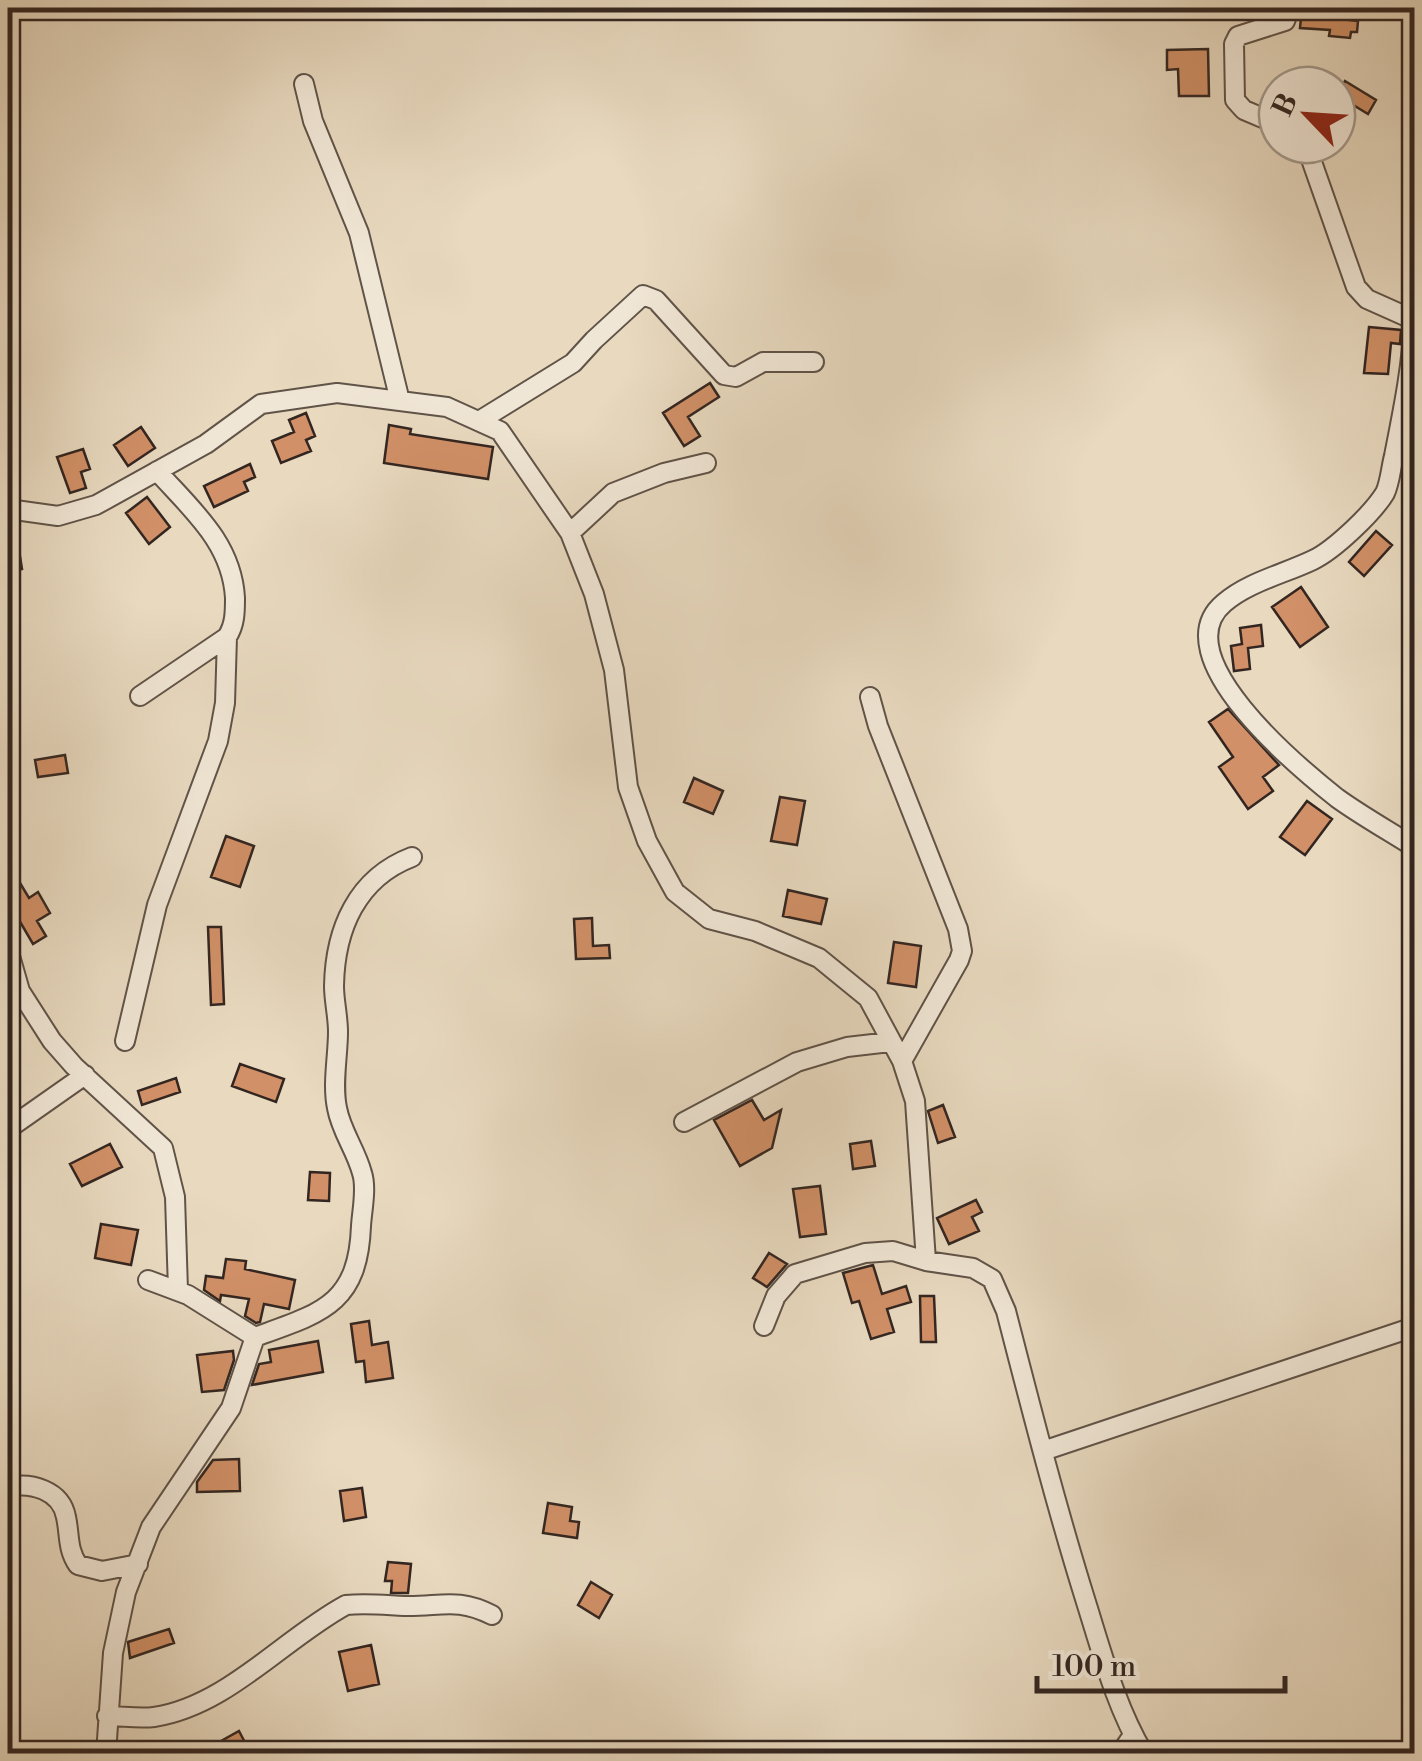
<svg xmlns="http://www.w3.org/2000/svg" width="1422" height="1761" font-family="'Libre Bodoni',serif">
  <rect width="100%" height="100%" fill="#e8d9bf"/>
  <filter id="stains"><feTurbulence type="fractalNoise" baseFrequency=".002" numOctaves="4"/><feColorMatrix values="0 0 0 0 .2 0 0 0 0 .09 0 0 0 0 .02 0 0 0 .5 -.17"/></filter>
  <radialGradient id="worn" r=".72"><stop offset=".6" stop-color="#630" stop-opacity="0"/><stop offset="1" stop-color="#630" stop-opacity=".3"/></radialGradient>
  <!-- building -->
  <path fill="#d19067" stroke="#332621" stroke-width="2.5" d="M1302 8H1332L1331 18 1358 21 1357 32H1351L1350 38 1329 36 1330 30 1300 28Z
    M1208 49 1209 96H1179L1178 69 1167 70V50Z
    M1345 81 1376 100 1368 114 1337 95Z
    M1369 327 1401 330 1400 344 1391 343 1388 374 1364 373Z
    M710 383 719 397 688 417 700 436 684 446 663 413Z
    M306 413 315 436 306 440 311 451 281 463 272 441 294 432 289 420Z
    M389 425 411 429 410 434 493 447 488 479 384 463Z
    M141 427 155 448 128 466 114 445Z
    M83 449 90 469 81 472 86 488 70 493 57 457Z
    M250 464 255 477 244 482 248 491 214 507 204 486Z
    M147 497 170 527 149 544 126 513Z
    M15 525 22 569 8 572V526Z
    M1376 531 1392 545 1364 576 1349 562Z
    M1301 587 1328 627 1300 647 1272 607Z
    M1261 625 1263 646 1248 648 1250 669 1234 671 1231 646 1242 644 1240 628Z
    M1228 709 1279 765 1263 777 1273 791 1248 809 1219 767 1233 757 1209 722Z
    M65 755 68 773 38 777 35 760Z
    M694 778 723 791 713 814 684 802Z
    M780 797 805 801 797 845 771 841Z
    M1307 801 1332 819 1305 855 1280 837Z
    M226 836 254 846 240 887 211 877Z
    M20 883 29 898 38 892 50 913 37 921 46 936 33 944 12 908 8 910V891Z
    M788 890 827 899 821 924 783 916Z
    M592 918 593 946 609 945 610 958 576 959 574 919Z
    M208 927H221L224 1004 211 1005Z
    M894 942 921 946 916 987 888 983Z
    M240 1064 284 1079 276 1102 232 1086Z
    M176 1078 180 1092 142 1105 138 1091Z
    M752 1100 764 1120 781 1110 772 1148 740 1166 714 1120Z
    M943 1105 955 1137 938 1143 928 1111Z
    M871 1141 875 1166 853 1169 850 1144Z
    M110 1144 122 1167 82 1186 70 1164Z
    M310 1172 330 1173 329 1201 308 1200Z
    M820 1186 826 1234 800 1237 793 1189Z
    M976 1200 982 1212 972 1217 979 1231 949 1244 937 1218Z
    M101 1224 138 1230 131 1265 95 1258Z
    M769 1253 787 1264 767 1287 753 1278Z
    M226 1259 246 1261 245 1269 295 1280 289 1309 264 1304 260 1322 256 1323 245 1316 249 1299 221 1295 220 1301 204 1290 206 1276 223 1278Z
    M873 1265 882 1294 906 1286 911 1302 887 1309 894 1332 871 1339 859 1301 852 1303 843 1273Z
    M920 1296H934L936 1342H921Z
    M369 1321 372 1345 388 1342 393 1378 366 1382 364 1361 356 1362 351 1324Z
    M318 1341 323 1372 252 1385 259 1364 271 1362 269 1350Z
    M233 1351 234 1360 224 1390 202 1392 197 1355Z
    M239 1459 240 1491 197 1492V1482L213 1460Z
    M362 1488 366 1517 344 1521 340 1491Z
    M548 1503 572 1507 570 1521 579 1522 577 1538 543 1533Z
    M388 1562 411 1564 408 1593H391L392 1581H385Z
    M591 1582 612 1595 599 1618 578 1605Z
    M169 1629 174 1643 130 1658 128 1642Z
    M371 1645 379 1684 348 1691 339 1652Z
    M239 1731 251 1754H198Z"/>
  <g fill="none" stroke-linecap="round" stroke-linejoin="round">
    <!-- street casing -->
    <g stroke="#605348" stroke-width="22">
      <path id="street" d="M304 84 313 121 359 233 400 401
        M1277 124 1244 110 1235 100 1234 44 1238 36 1285 21 1290 8
        M1306 145 1356 287 1367 299 1414 320
        M1414 320C1412 367 1403 410 1394 456 1391 467 1390 483 1385 493 1373 513 1334 550 1313 560 1284 574 1248 582 1224 603 1162 655 1298 767 1337 798 1362 816 1389 831 1414 847
        M479 421 573 363 594 340 643 295 656 300 724 375 736 377 763 362H814
        M8 509 58 516 96 505 206 444 261 404 337 393 447 407 500 431 570 533 594 594 614 670 628 787 647 841 675 892 709 919 755 931 819 958 868 998 902 1061 915 1101 926 1261 973 1268 992 1279 1006 1311C1031 1408 1056 1506 1086 1602 1102 1653 1116 1707 1144 1754
        M570 533 613 493 664 473 706 463
        M140 696 227 637C235 625 235 612 235 598 232 543 192 510 157 471
        M870 697 878 726 958 929 962 951 959 960 902 1061
        M8 949 20 991 52 1041 74 1066 163 1148 175 1197 178 1290
        M125 1041 157 905 218 741 225 703 227 637
        M684 1122 797 1062 847 1047 890 1042
        M8 1129 85 1075
        M148 1280 188 1295 255 1337
        M764 1326 776 1296 795 1274 865 1253 893 1251 926 1261
        M1043 1451 1414 1327
        M8 1487C31 1482 61 1490 66 1517 70 1535 67 1549 78 1565L102 1571 138 1564
        M107 1716C122 1716 139 1719 154 1717 227 1706 283 1639 346 1605 366 1603 384 1605 404 1606 440 1607 457 1597 492 1615
        M106 1754 113 1653 126 1592 151 1527 231 1408 255 1337C321 1313 358 1305 361 1226 362 1210 367 1188 362 1173 356 1150 341 1131 337 1108 332 1084 338 1056 338 1032 338 1016 334 1001 334 986 335 929 357 878 412 857
        M1120 1754 1133 1735"/>
    </g>
    <!-- street -->
    <use href="#street" stroke="#f0e6d5" stroke-width="18"/>
  </g>
  <!-- margin -->
  <rect width="1422" height="1761" fill="none" stroke="#e8d9bf" stroke-width="40"/>
  <rect x="10" y="10" width="1402" height="1741" fill="none" stroke="#332621" stroke-width="5"/>
  <rect x="20" y="20" width="1382" height="1721" fill="none" stroke="#332621" stroke-width="2.5"/>
  <!-- north arrow -->
  <g transform="translate(1307 115) rotate(295)"><circle r="48" fill="#f0e6d5" stroke="#a4998d" stroke-width="2.5"/>
  <path d="M0-8L18 38L0 25L-18 38Z" fill="#8f2418"/>
  <text y="-15" font-size="28" font-weight="bold" text-anchor="middle" fill="#332621">B</text>
  </g>
  <!-- scale -->
  <path d="M1037 1676v15h248v-15" fill="none" stroke="#332621" stroke-width="5"/>
  <text x="1052" y="1676" font-size="30" fill="#332621" stroke="#f0e6d5" stroke-width="8" paint-order="stroke">100 m</text>
  <rect width="100%" height="100%" filter="url(#stains)"/>
  <rect width="100%" height="100%" fill="url(#worn)"/>
</svg>
